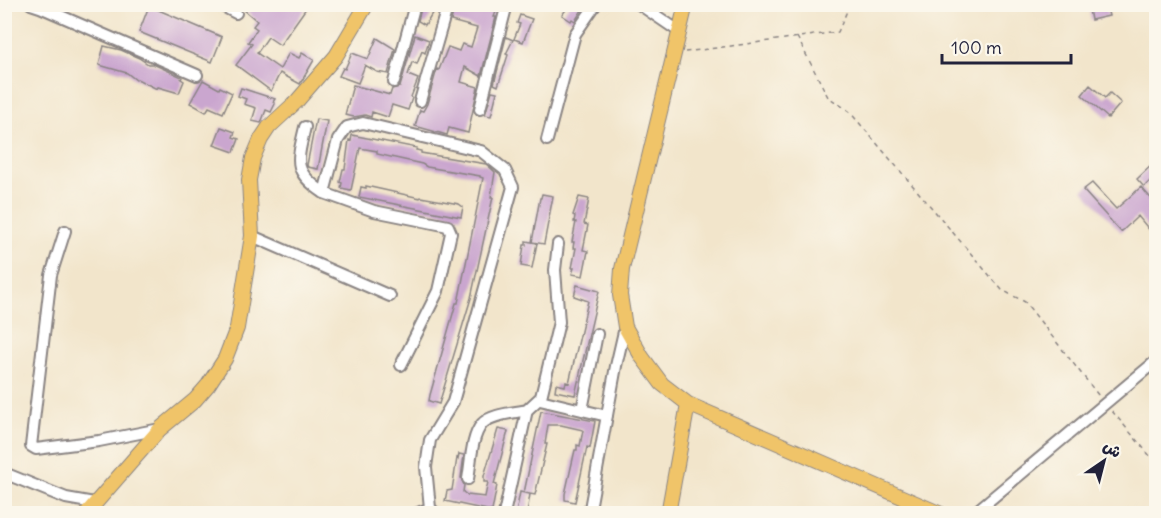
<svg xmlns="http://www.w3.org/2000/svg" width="1161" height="518" font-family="Delius,'Playpen Sans Arabic',sans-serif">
  <rect width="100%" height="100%" fill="#fbf7ec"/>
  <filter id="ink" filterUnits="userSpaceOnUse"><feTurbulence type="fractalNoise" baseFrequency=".0167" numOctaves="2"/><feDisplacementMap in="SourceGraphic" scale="12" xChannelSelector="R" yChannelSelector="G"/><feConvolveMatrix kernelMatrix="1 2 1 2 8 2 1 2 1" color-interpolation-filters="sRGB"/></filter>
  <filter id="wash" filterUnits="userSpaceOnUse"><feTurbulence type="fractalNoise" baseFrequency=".008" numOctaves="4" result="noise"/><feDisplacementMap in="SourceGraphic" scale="24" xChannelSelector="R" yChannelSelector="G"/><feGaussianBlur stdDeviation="1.35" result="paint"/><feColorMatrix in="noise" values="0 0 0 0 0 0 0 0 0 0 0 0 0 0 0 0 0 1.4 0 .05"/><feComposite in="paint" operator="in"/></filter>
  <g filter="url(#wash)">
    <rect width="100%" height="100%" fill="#f2e5cb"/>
    <g id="blocks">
      <!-- building -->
      <path fill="#caa6cf" d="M244 4H309L280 45 268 37 257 53 280 69 289 53 299 58 302 53 314 60 300 84 280 73 271 91 236 65 252 44 248 42 257 29 253 26 257 21 242 8Z
        M422 4 434 10 425 25 418 21Z
        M455 4H499L494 17H496L481 76 465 67 461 82 478 87 468 133 449 128 447 135 415 126 420 110 423 111 427 104 437 69 439 70 448 47 459 51 462 44 471 47 477 28 451 21Z
        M570 4H586L575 21 572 19 571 21 562 15Z
        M1088 4H1106L1109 16 1091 20Z
        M149 6 222 37 212 62 139 32Z
        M520 15 532 19 523 42 514 39 520 24 517 23Z
        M415 35 429 40 425 53 422 51 417 64 412 62 408 75 418 79 411 97 412 98 408 110 392 105 388 117 372 112 371 117 365 115 354 117 345 115 353 85 390 95 392 89 400 87Z
        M506 37 513 40 506 54 508 55 498 86 494 84Z
        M377 38 395 49 388 74 377 72 365 65 358 83 339 76 343 68 345 69 352 53 368 59Z
        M104 46 121 50 139 58 148 64H153L182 77 181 79 184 81 179 93 158 87 157 89 137 79 136 80 127 73 99 65Z
        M203 80 219 89 220 87 232 93 223 113 209 107 206 112 190 103Z
        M1090 85 1105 98 1110 93 1121 103 1108 118 1082 95Z
        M241 88 275 99 273 102 275 104 271 112 266 110 261 123 252 121 256 108 244 104 246 99 238 96Z
        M492 91 497 92 491 116 485 115Z
        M316 119 327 121 318 169 308 167 307 165Z
        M221 127 235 132 233 137 239 139 234 152 214 145Z
        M352 135 417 148 416 150 421 151V153L486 164 495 172 491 197H493L471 298 439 404 429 401 430 395 456 303H458L483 178 480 177V176L427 167 422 164 377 154V151L360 148 351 190 341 188 342 183 340 182 343 169H345L349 140 351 141Z
        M1156 161V175L1144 187 1137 179Z
        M1092 183 1116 209 1141 187 1156 204V227L1151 232 1138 216 1121 232 1083 190Z
        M366 186 420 198 421 197 459 204 463 207 461 217 359 197 361 187 366 188Z
        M542 194 553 196 544 244 532 242 540 198H541Z
        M579 197 589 199 584 224 588 225 583 250 588 251 583 276 572 274 574 268H572L576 248H573L574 242H572L576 222H574L575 216 573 215Z
        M526 241 537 243 532 268 521 266 524 245H526Z
        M577 285 599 291 575 395 555 391 556 384 565 386 566 382 569 383 588 301 574 296Z
        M541 411 595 421 590 448 587 447 575 502 565 500V494L575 450H577V445L580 446 583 430 561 425H548L545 444H547L535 495 524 493Z
        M498 429 508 431 494 484 497 485 492 511 445 501 447 491 452 490 457 458 458 459 459 454 464 455 461 478 464 485 463 492 467 495 485 497 488 482H484V476Z
        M520 492 530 494 527 513H516Z"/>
    </g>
  </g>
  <g filter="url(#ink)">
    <use href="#blocks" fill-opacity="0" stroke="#8a8483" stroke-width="1.5"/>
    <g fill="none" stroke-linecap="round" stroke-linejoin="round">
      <!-- minor casing -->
      <g stroke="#8a8483" stroke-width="14">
        <path id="minor" d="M31 4 40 7 61 4
          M219 4 236 13
          M639 4 680 32
          M40 7 197 75
          M394 82 415 4
          M420 101 448 4
          M480 109 507 4
          M305 127C297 162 292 171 324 193
          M547 140 575 34 596 4
          M65 231 51 275 31 446 36 449 99 441 160 429
          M252 236 390 296
          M401 365 438 291 451 233 448 226 374 211 324 193 338 140 347 127 363 123 481 151 505 170 513 187 453 402 430 440 426 467 430 508 436 514
          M540 400 607 416
          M582 410 597 334
          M4 473 66 498 94 503
          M468 479C471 463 471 437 482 424 491 414 514 413 527 410
          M416 514 430 508
          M504 514 527 410 541 397 559 322 555 270 558 244
          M589 514 616 366 625 327
          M973 514 1156 361"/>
      </g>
      <!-- major casing -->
      <g stroke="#8a8483" stroke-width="16">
        <path id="major" d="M686 4 622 269 620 295 625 327 642 357 662 384 688 404 941 514
          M86 514 160 429 195 400 208 385 225 359 237 328 252 236 249 180 253 158 261 139 269 127 297 101 336 56 367 4
          M668 514 688 404"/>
      </g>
      <!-- path -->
      <path stroke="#8a8483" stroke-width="1.5" stroke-dasharray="4.5 4.5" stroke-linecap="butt" d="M797 37 828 97 849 111 1002 290 1025 302 1099 396
        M685 52 838 32 850 4
        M1112 411 1156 463"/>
      <!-- minor -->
      <use href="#minor" stroke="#fff" stroke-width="10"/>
      <!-- major -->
      <use href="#major" stroke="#f0c469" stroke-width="14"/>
    </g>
  </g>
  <!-- margin -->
  <rect width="1161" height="518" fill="none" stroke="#fbf7ec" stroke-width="24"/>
  <!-- north arrow -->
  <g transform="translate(1104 461) rotate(35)" stroke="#fbf7ec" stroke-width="4.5" paint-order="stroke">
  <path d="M0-4.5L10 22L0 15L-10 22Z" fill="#22223b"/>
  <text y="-9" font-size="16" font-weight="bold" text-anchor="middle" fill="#22223b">ش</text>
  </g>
  <!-- scale -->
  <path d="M942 54v9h129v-9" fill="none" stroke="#22223b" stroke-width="3"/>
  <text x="951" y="54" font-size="18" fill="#22223b" stroke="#fbf7ec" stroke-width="4.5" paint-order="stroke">100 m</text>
</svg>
